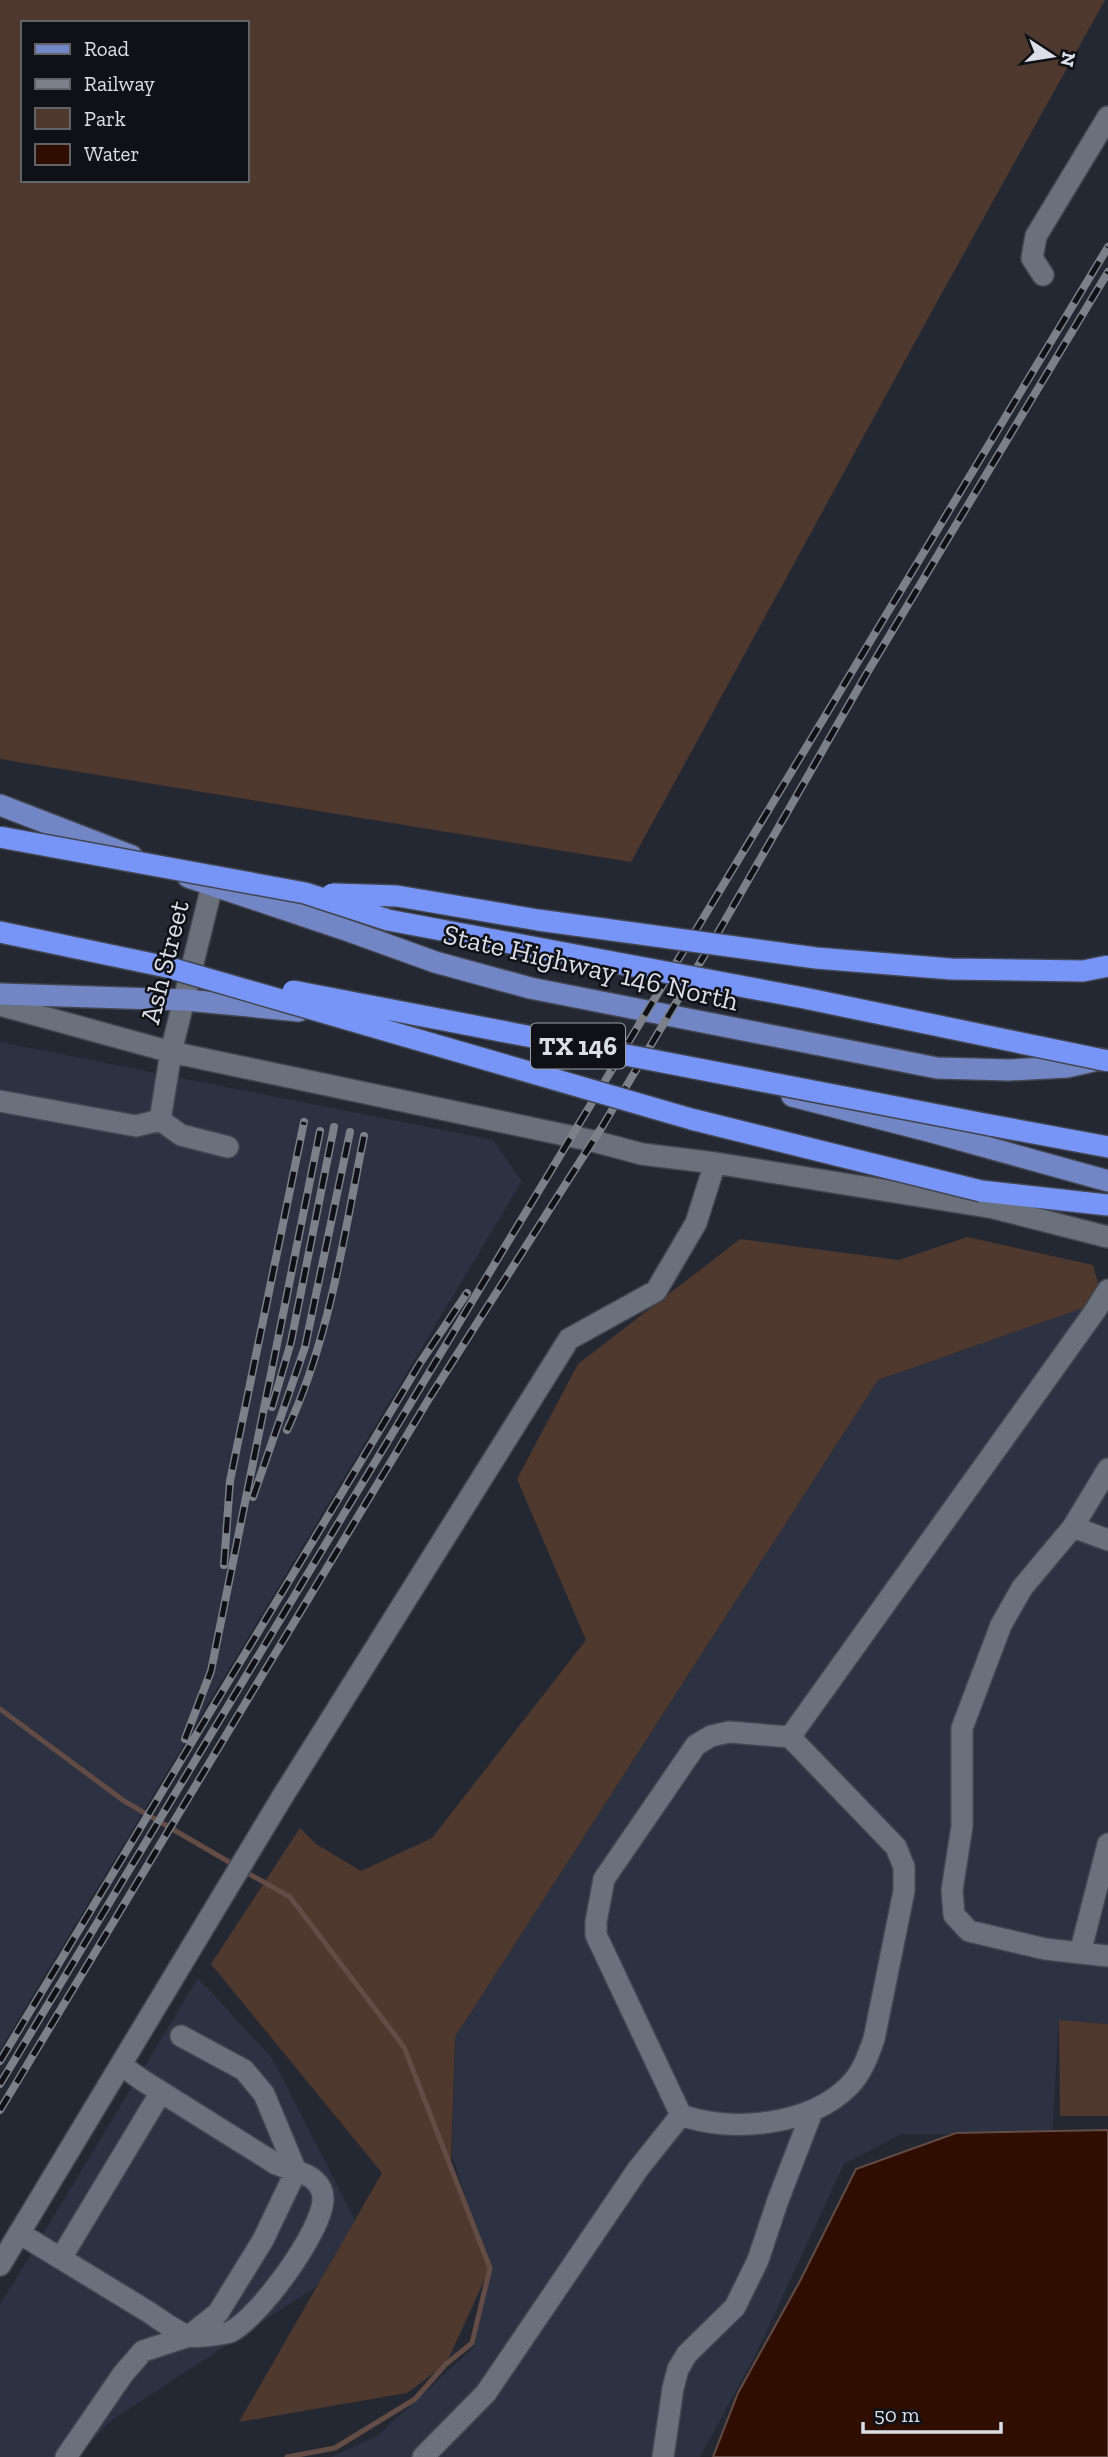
<svg xmlns="http://www.w3.org/2000/svg" width="1108" height="2457" font-family="'Zilla Slab',serif">
  <rect width="100%" height="100%" fill="#242833"/>
  <!-- built -->
  <path fill="#2c3242" d="M0 1042 493 1140 522 1181 0 2050Z
    M1108 1299V2024L1059 2020 1052 2135 902 2134 844 2164 755 2356 700 2457H331L377 2436 474 2347 490 2274 452 2155 455 2037 878 1380Z
    M198 1978 272 2058 355 2220 317 2286 112 2420 76 2457H0V2305Z"/>
  <!-- green -->
  <path fill="#4f382d" fill-rule="evenodd" d="M0 0H1105L943 291 631 862 0 759ZM23 23H247V180H23Z
    M967 1237 1093 1265 1103 1301 878 1380 455 2037 451 2165 490 2268 446 2364 407 2393 239 2422 382 2173 211 1964 300 1828 316 1844 361 1871 432 1838 586 1640 517 1479 578 1364 740 1239 899 1260Z
    M1059 2020 1108 2024V2116H1060Z"/>
  <!-- water -->
  <path fill="#2f0d00" stroke="#634c45" stroke-width="2" d="M1108 2130V2457H713L738 2393 800 2281 856 2169 956 2133Z"/>
  <g fill="none" stroke-linecap="round" stroke-linejoin="round">
    <!-- stream -->
    <path stroke="#634c45" stroke-width="5" d="M0 1709 124 1801 236 1866
      M244 1871 290 1897 404 2047 490 2268 472 2343 446 2364 415 2399 335 2448 287 2457"/>
    <!-- minor casing -->
    <g stroke="#434650" stroke-width="24">
      <path id="minor" d="M1043 275 1032 258 1036 236 1108 117
        M212 886 171 1052 160 1120 181 1135 228 1147
        M0 1005 171 1052 593 1141 642 1154 715 1163 994 1208 1108 1237
        M0 1101 136 1126 160 1120
        M1108 1469 1073 1527 1022 1588 1001 1625 962 1728V1826L952 1890 954 1915 969 1931 1045 1949 1108 1956
        M1073 1527 1108 1540
        M729 1732 790 1737 896 1847 904 1867V1891L874 2039C868 2056 862 2073 849 2086 809 2126 731 2133 681 2115L596 1935V1922L604 1879 696 1745 711 1736Z
        M790 1737 1095 1311 1108 1290
        M1080 1953 1108 1844
        M19 2233C60 2258 101 2283 142 2308 156 2316 172 2330 188 2336 193 2338 224 2334 230 2332 259 2318 323 2230 323 2199 323 2183 310 2175 296 2171L264 2094 244 2070 181 2036
        M61 2258 161 2092
        M0 2265 281 1799 569 1339 656 1291 696 1223 715 1163
        M66 2457 123 2374 143 2351 189 2336 218 2313 263 2240 296 2171 276 2164 142 2080 121 2065
        M423 2457 486 2393 638 2169 681 2115
        M663 2457 673 2388 678 2369 687 2354 735 2307 758 2260 778 2200 812 2112"/>
    </g>
    <!-- major casing -->
    <g stroke="#434650" stroke-width="24">
      <path id="major" d="M0 805 132 856
        M188 877 349 931 435 962 530 988 937 1068 1009 1070 1067 1067 1102 1059
        M0 994 186 1000 299 1011
        M792 1096 932 1132 1108 1181"/>
    </g>
    <!-- highway casing -->
    <g stroke="#434650" stroke-width="24">
      <path id="highway" d="M0 932 167 967
        M990 1125 1108 1147
        M981 1191 1108 1205"/>
    </g>
    <!-- minor -->
    <use href="#minor" stroke="#6b707d" stroke-width="21"/>
    <!-- major -->
    <use href="#major" stroke="#7286c6" stroke-width="21"/>
    <!-- highway -->
    <use href="#highway" stroke="#7794f7" stroke-width="21"/>
    <!-- rail casing -->
    <g stroke="#7c8089" stroke-width="8">
      <path id="rail" d="M272 1407 291 1342 334 1127
        M287 1430C330 1338 344 1235 364 1136
        M253 1497 305 1347 350 1132
        M224 1565 230 1481 304 1122
        M185 1739 211 1671 320 1131
        M0 2061 420 1363 467 1293
        M0 2084 1108 247
        M0 2110 430 1397 602 1127 723 924 867 673 1108 272"/>
    </g>
    <!-- rail -->
    <use href="#rail" stroke="#0f1116" stroke-width="5" stroke-dasharray="16" stroke-linecap="butt"/>
    <!-- highway-bridge casing -->
    <g stroke="#434650" stroke-width="24" stroke-linecap="butt">
      <path id="highway-bridge" d="M0 837 305 893 388 920 804 998 1108 1061
        M332 894 397 896 538 920 816 958 951 969 1083 971 1108 966
        M167 967 691 1119 981 1191
        M293 991 990 1125"/>
    </g>
    <!-- highway-bridge -->
    <use href="#highway-bridge" stroke="#7794f7" stroke-width="21"/>
  </g>
  <g text-anchor="middle" stroke-width="5" stroke-linejoin="round" paint-order="stroke">
    <!-- shield labels -->
    <rect fill="#0f1116" stroke="#9ea0a8" stroke-width="2" x="531" y="1023.5" width="94" height="45" rx="5"/>
    <g font-size="26" font-weight="bold" fill="#dbdee6">
      <text x="578" y="1055">TX 146</text>
    </g>
    <!-- street labels -->
    <g font-size="28" fill="#dbdee6" stroke="#0f1116">
      <text transform="translate(164 962) rotate(-76)" y="10">Ash Street</text>
      <text transform="translate(591 967) rotate(13)" y="10">State Highway 146 North</text>
    </g>
  </g>
  <!-- legend -->
  <rect x="21" y="21" width="228" height="161" fill="#0f1116" stroke="#616369" stroke-width="2"/>
  <rect x="35" y="44" width="35" height="10" fill="#7286c6" stroke="#616369" stroke-width="2"/>
  <text x="84" y="56" font-size="21" fill="#dbdee6">Road</text>
  <rect x="35" y="79" width="35" height="10" fill="#7c8089" stroke="#616369" stroke-width="2"/>
  <text x="84" y="91" font-size="21" fill="#dbdee6">Railway</text>
  <rect x="35" y="108" width="35" height="21" fill="#4f382d" stroke="#616369" stroke-width="2"/>
  <text x="84" y="126" font-size="21" fill="#dbdee6">Park</text>
  <rect x="35" y="144" width="35" height="21" fill="#2f0d00" stroke="#616369" stroke-width="2"/>
  <text x="84" y="161" font-size="21" fill="#dbdee6">Water</text>
  <!-- north arrow -->
  <g transform="translate(1052 56) rotate(102)" stroke="#0f1116" stroke-width="5" paint-order="stroke">
  <path d="M0-5L12 26L0 18L-12 26Z" fill="#dbdee6"/>
  <text y="-10" font-size="19" font-weight="bold" text-anchor="middle" fill="#dbdee6">N</text>
  </g>
  <!-- scale -->
  <path d="M863 2422v10h138v-10" fill="none" stroke="#dbdee6" stroke-width="3.5"/>
  <text x="874" y="2422" font-size="21" fill="#dbdee6" stroke="#0f1116" stroke-width="5" paint-order="stroke">50 m</text>
</svg>
